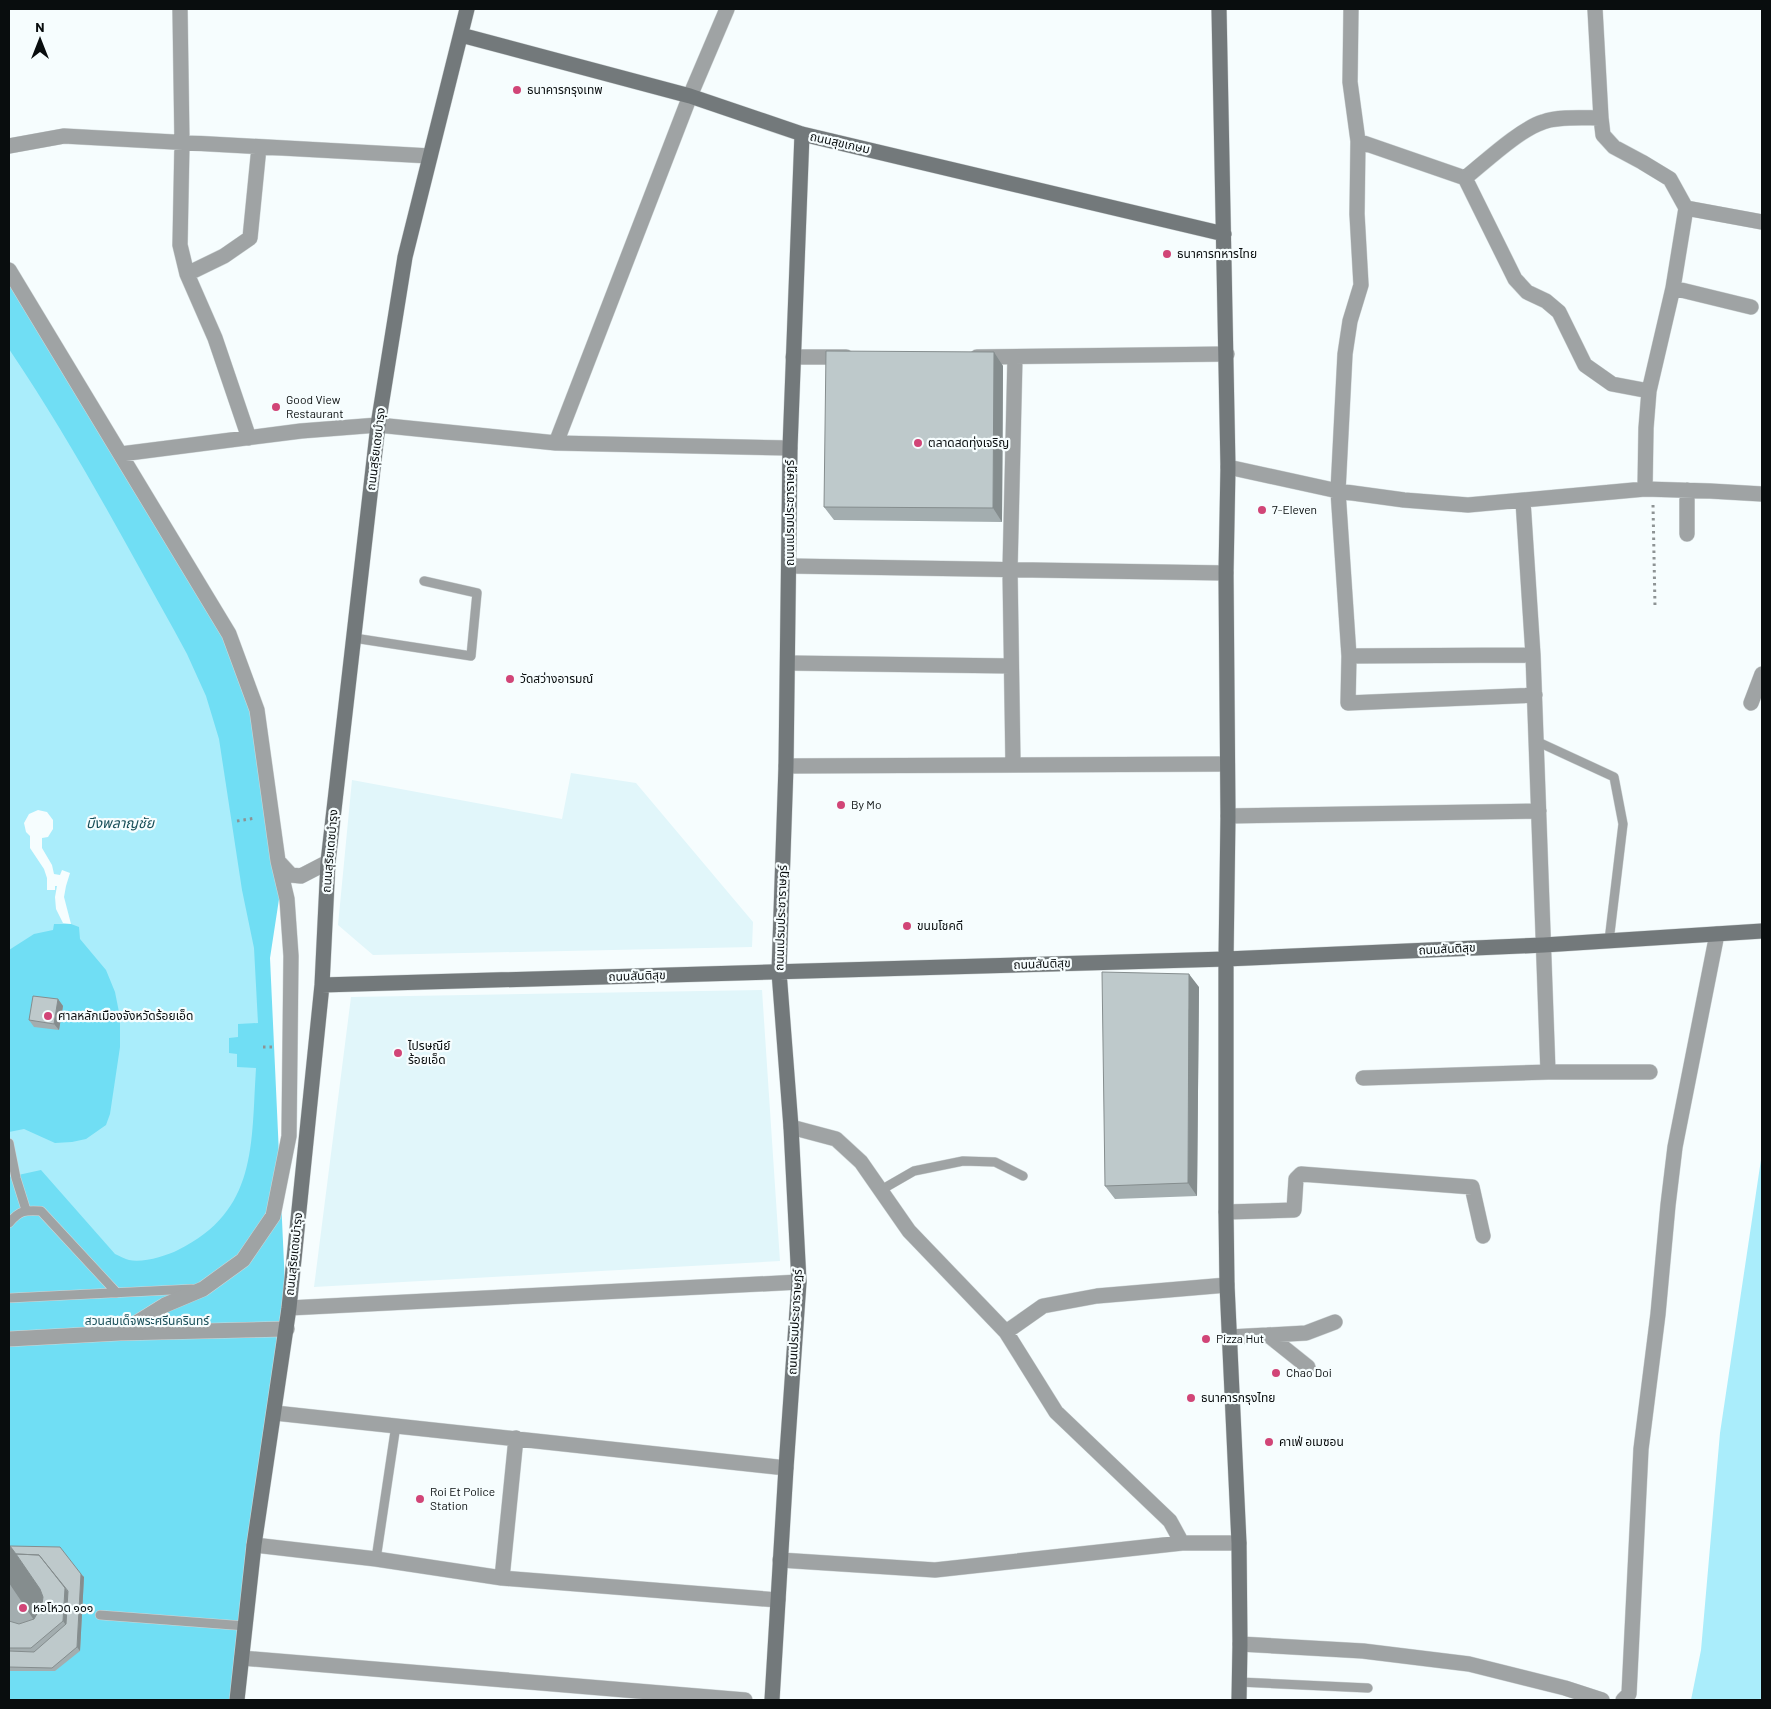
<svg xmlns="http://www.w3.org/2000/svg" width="1771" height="1709" font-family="Barlow,'Noto Sans Thai',sans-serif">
  <rect width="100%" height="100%" fill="#f6fdfe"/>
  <!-- built -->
  <path fill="#e1f6fa" d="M571 773 636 783 753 922 752 947 373 955 338 925 352 780 562 819Z
    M762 990 780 1261 314 1287 351 997Z"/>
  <!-- green -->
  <path fill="#70def4" d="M9 270 229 634 257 710 283 873 270 958 287 1329 238 1700H9Z"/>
  <!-- water -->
  <path fill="#aaedfb" d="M9 349C70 439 121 535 174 630L187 654 206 696 219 739 242 890 254 948 258 1023 238 1024V1037L229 1038V1053L237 1054V1067L256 1068C251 1144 258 1211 178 1250 166 1256 143 1263 129 1260 125 1259 120 1256 115 1254L41 1170 9 1177V1132L24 1129 55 1143 72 1142 86 1139 106 1125 110 1114 120 1047V1017L115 992 106 970 80 939 79 927 71 924H54L53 930 34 934 9 950Z
    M1762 1153V1700H1691L1701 1650 1720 1433Z"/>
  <!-- pier -->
  <path fill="#f6fdfe" d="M38 810 47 812 53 820V829L48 837 42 838V848L52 865 54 874 60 875 62 870 70 873 66 886 64 897 71 924 63 923 56 909 55 897 57 886H55V890H47V878L44 869 30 848V836L26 832 24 823 29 814Z"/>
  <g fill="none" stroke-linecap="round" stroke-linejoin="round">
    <!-- lane casing -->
    <g stroke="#d0d7d8" stroke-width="10">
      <path id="lane" d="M354 638 471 656 477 593 424 581
        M1536 741 1614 777 1623 824 1609 941
        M9 1143 16 1178 26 1210
        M881 1190 914 1171 963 1161 995 1162 1023 1176
        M9 1223C20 1210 25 1210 41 1211L117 1293
        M9 1298 192 1289
        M376 1559 396 1425
        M100 1615 246 1626
        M1239 1682 1368 1688"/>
    </g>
    <!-- street casing -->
    <g stroke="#d0d7d8" stroke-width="16">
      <path id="street" d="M180 9 182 143 180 245 187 274 215 338 249 438
        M1351 9 1350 82 1358 141 1357 214 1361 285 1350 321 1345 354 1338 491 1349 656 1348 703 1535 695
        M1595 9 1601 118 1603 135 1614 147 1642 162 1670 179 1686 208 1673 288 1649 391 1646 428 1645 489
        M1358 141 1465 178 1515 279 1527 292 1546 301 1559 312 1585 365 1612 384 1649 391
        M9 146 64 136 430 156
        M1465 178C1485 162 1520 129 1543 122 1559 116 1584 118 1601 118
        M1686 208 1762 222
        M9 270 229 634 257 710 278 861 287 899 291 956 289 1136 273 1216 243 1260 203 1289 165 1305 120 1333
        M187 274 224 256 250 238 259 147
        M1673 288 1751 307
        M793 357H846
        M977 357 1227 354
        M556 443 690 96 727 9
        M121 454 301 431 378 425 556 443 790 448
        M1228 467 1338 491 1404 500 1468 505 1645 489 1710 491 1762 494
        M1523 501 1533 655
        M1687 534V490
        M790 566 1226 573
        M1349 656 1533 655 1548 1072
        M788 663 1011 666
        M1751 703 1762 674
        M1013 764 1010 570 1015 357
        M786 766 1227 764
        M1228 816 1539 811
        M278 861 291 875 301 876 328 862
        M1363 1078 1548 1072H1650
        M791 1127 836 1139 861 1162 909 1231 1006 1332 1056 1412 1170 1521 1182 1543
        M1226 1212 1294 1210 1296 1179 1301 1174 1472 1187 1483 1236
        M289 1308 799 1282
        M1006 1332 1043 1306 1097 1296 1227 1285
        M1268 1335 1308 1367
        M1230 1337 1306 1333 1335 1322
        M9 1339 120 1333 287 1329
        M275 1413 786 1468
        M254 1545 376 1559 502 1578 778 1600
        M780 1560 935 1570 1182 1543H1239
        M502 1578 516 1438
        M1240 1644 1363 1651 1469 1664 1565 1688 1602 1700
        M242 1658 745 1700
        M1623 1700 1629 1694 1641 1449 1658 1314 1668 1205 1675 1147 1717 934"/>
    </g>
    <!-- secondary casing -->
    <g stroke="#d0d7d8" stroke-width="16">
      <path id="secondary" d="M1219 9 1228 467 1226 573 1228 816 1226 959V1212L1227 1285 1239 1543 1240 1644 1239 1700
        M461 35 690 96 802 134 1224 234
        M322 985 1226 959 1544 945 1762 931
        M237 1700 254 1545 289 1308 322 985 328 862 378 425 405 257 467 9
        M772 1700 786 1468 799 1282 791 1127 779 972 786 766 790 448 802 134"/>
    </g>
    <!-- path -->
    <path stroke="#8d9394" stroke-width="3" stroke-dasharray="2.5 4" stroke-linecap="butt" d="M1653 505 1655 607
      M237 821 256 818
      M263 1047H275"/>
    <!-- lane -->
    <use href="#lane" stroke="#9fa3a4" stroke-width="9"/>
    <!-- street -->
    <use href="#street" stroke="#9fa3a4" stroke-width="15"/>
    <!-- secondary -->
    <use href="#secondary" stroke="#73797b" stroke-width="15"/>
  </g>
  <!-- wall -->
  <path fill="#a3adaf" d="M994 352 1003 366 1002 522 834 520 824 507Z
    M1199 987 1197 1196 1115 1199 1105 1186Z
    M58 999 63 1006 59 1030 34 1027 29 1020Z
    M9 1544 10 1546 81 1574 84 1577 80 1651 55 1671H9Z"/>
  <!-- shaded-wall -->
  <path fill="#858d8e" d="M994 352 1003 366 1002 522 993 508Z
    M1189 974 1199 987 1197 1196 1188 1183Z
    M58 999 63 1006 59 1030 54 1024Z
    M9 1544 45 1596 38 1626 9 1583Z
    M81 1574 84 1577 80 1651 77 1647Z
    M65 1588 70 1595 68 1628 63 1621Z"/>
  <!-- building -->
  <path fill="#bec9cb" stroke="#858d8e" d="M826 351 994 352 993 508 824 507Z
    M1102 972 1189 974 1188 1183 1105 1186Z
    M33 996 58 999 54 1024 29 1020Z
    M10 1546 60 1547 81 1574 77 1647 52 1668 9 1667V1651L34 1652 66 1624 68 1591 39 1555 16 1554Z
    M16 1554 39 1555 65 1588 63 1621 31 1648H9V1621L19 1624 34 1619 42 1605 43 1597 40 1589Z"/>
  <!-- markers -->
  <g fill="#d14577" stroke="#f6fdfe" stroke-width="2">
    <circle cx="517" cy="90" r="5"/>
    <circle cx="1167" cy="254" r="5"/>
    <circle cx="276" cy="407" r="5"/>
    <circle cx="918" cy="443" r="5"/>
    <circle cx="1262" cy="510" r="5"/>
    <circle cx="510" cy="679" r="5"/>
    <circle cx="841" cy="805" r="5"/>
    <circle cx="907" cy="926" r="5"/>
    <circle cx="48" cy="1016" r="5"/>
    <circle cx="398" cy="1053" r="5"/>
    <circle cx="1206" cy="1339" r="5"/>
    <circle cx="1276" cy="1373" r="5"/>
    <circle cx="1191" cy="1398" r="5"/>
    <circle cx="1269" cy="1442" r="5"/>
    <circle cx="420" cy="1499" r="5"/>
    <circle cx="23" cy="1608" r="5"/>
  </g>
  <g text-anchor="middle" stroke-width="4.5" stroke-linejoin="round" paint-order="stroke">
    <!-- poi labels -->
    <g font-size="12" fill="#090d0e" stroke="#f6fdfe" text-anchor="start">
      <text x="527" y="94">ธนาคารกรุงเทพ</text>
      <text x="1177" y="258">ธนาคารทหารไทย</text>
      <text x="286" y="404">Good View<tspan x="286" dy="14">Restaurant</tspan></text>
      <text x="928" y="447">ตลาดสดทุ่งเจริญ</text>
      <text x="1272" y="514">7-Eleven</text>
      <text x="520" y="683">วัดสว่างอารมณ์</text>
      <text x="851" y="809">By Mo</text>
      <text x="917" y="930">ขนมโชคดี</text>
      <text x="58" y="1020">ศาลหลักเมืองจังหวัดร้อยเอ็ด</text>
      <text x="408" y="1050">ไปรษณีย์<tspan x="408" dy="14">ร้อยเอ็ด</tspan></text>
      <text x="1216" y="1343">Pizza Hut</text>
      <text x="1286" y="1377">Chao Doi</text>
      <text x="1201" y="1402">ธนาคารกรุงไทย</text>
      <text x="1279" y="1446">คาเฟ่ อเมซอน</text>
      <text x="430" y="1496">Roi Et Police<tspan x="430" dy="14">Station</tspan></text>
      <text x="33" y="1612">หอโหวด ๑๐๑</text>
    </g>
    <!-- street labels -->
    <g font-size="12" fill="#090d0e" stroke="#f6fdfe">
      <text transform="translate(840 143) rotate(13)" y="4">ถนนสุขเกษม</text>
      <text transform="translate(376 449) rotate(-83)" y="4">ถนนสุริยเดชบำรุง</text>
      <text transform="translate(790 513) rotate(-90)" y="4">ถนนเปรมประชาราษฏร์</text>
      <text transform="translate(330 851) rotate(-85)" y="4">ถนนสุริยเดชบำรุง</text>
      <text transform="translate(781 918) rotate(-88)" y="4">ถนนเปรมประชาราษฏร์</text>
      <text transform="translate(1447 949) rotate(-3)" y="4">ถนนสันติสุข</text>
      <text transform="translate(1042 964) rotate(-2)" y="4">ถนนสันติสุข</text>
      <text transform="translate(637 976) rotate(-2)" y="4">ถนนสันติสุข</text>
      <text transform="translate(294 1254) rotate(-84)" y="4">ถนนสุริยเดชบำรุง</text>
      <text transform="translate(795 1322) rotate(-87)" y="4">ถนนเปรมประชาราษฏร์</text>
    </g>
    <!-- park labels -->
    <g font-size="12" fill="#1a505a" stroke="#f6fdfe">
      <text x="147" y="1325">สวนสมเด็จพระศรีนครินทร์</text>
    </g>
    <!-- water labels -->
    <g font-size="14" font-style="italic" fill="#174e58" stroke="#f6fdfe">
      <text x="120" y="828">บึงพลาญชัย</text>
    </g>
  </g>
  <!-- border -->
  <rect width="1771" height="1709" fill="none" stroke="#090d0e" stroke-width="20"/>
  <!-- north arrow -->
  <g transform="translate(40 40)" stroke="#f6fdfe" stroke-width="4" paint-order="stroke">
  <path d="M0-4L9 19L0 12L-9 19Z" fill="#090d0e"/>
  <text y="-8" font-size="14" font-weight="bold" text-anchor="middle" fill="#090d0e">N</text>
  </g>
</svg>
